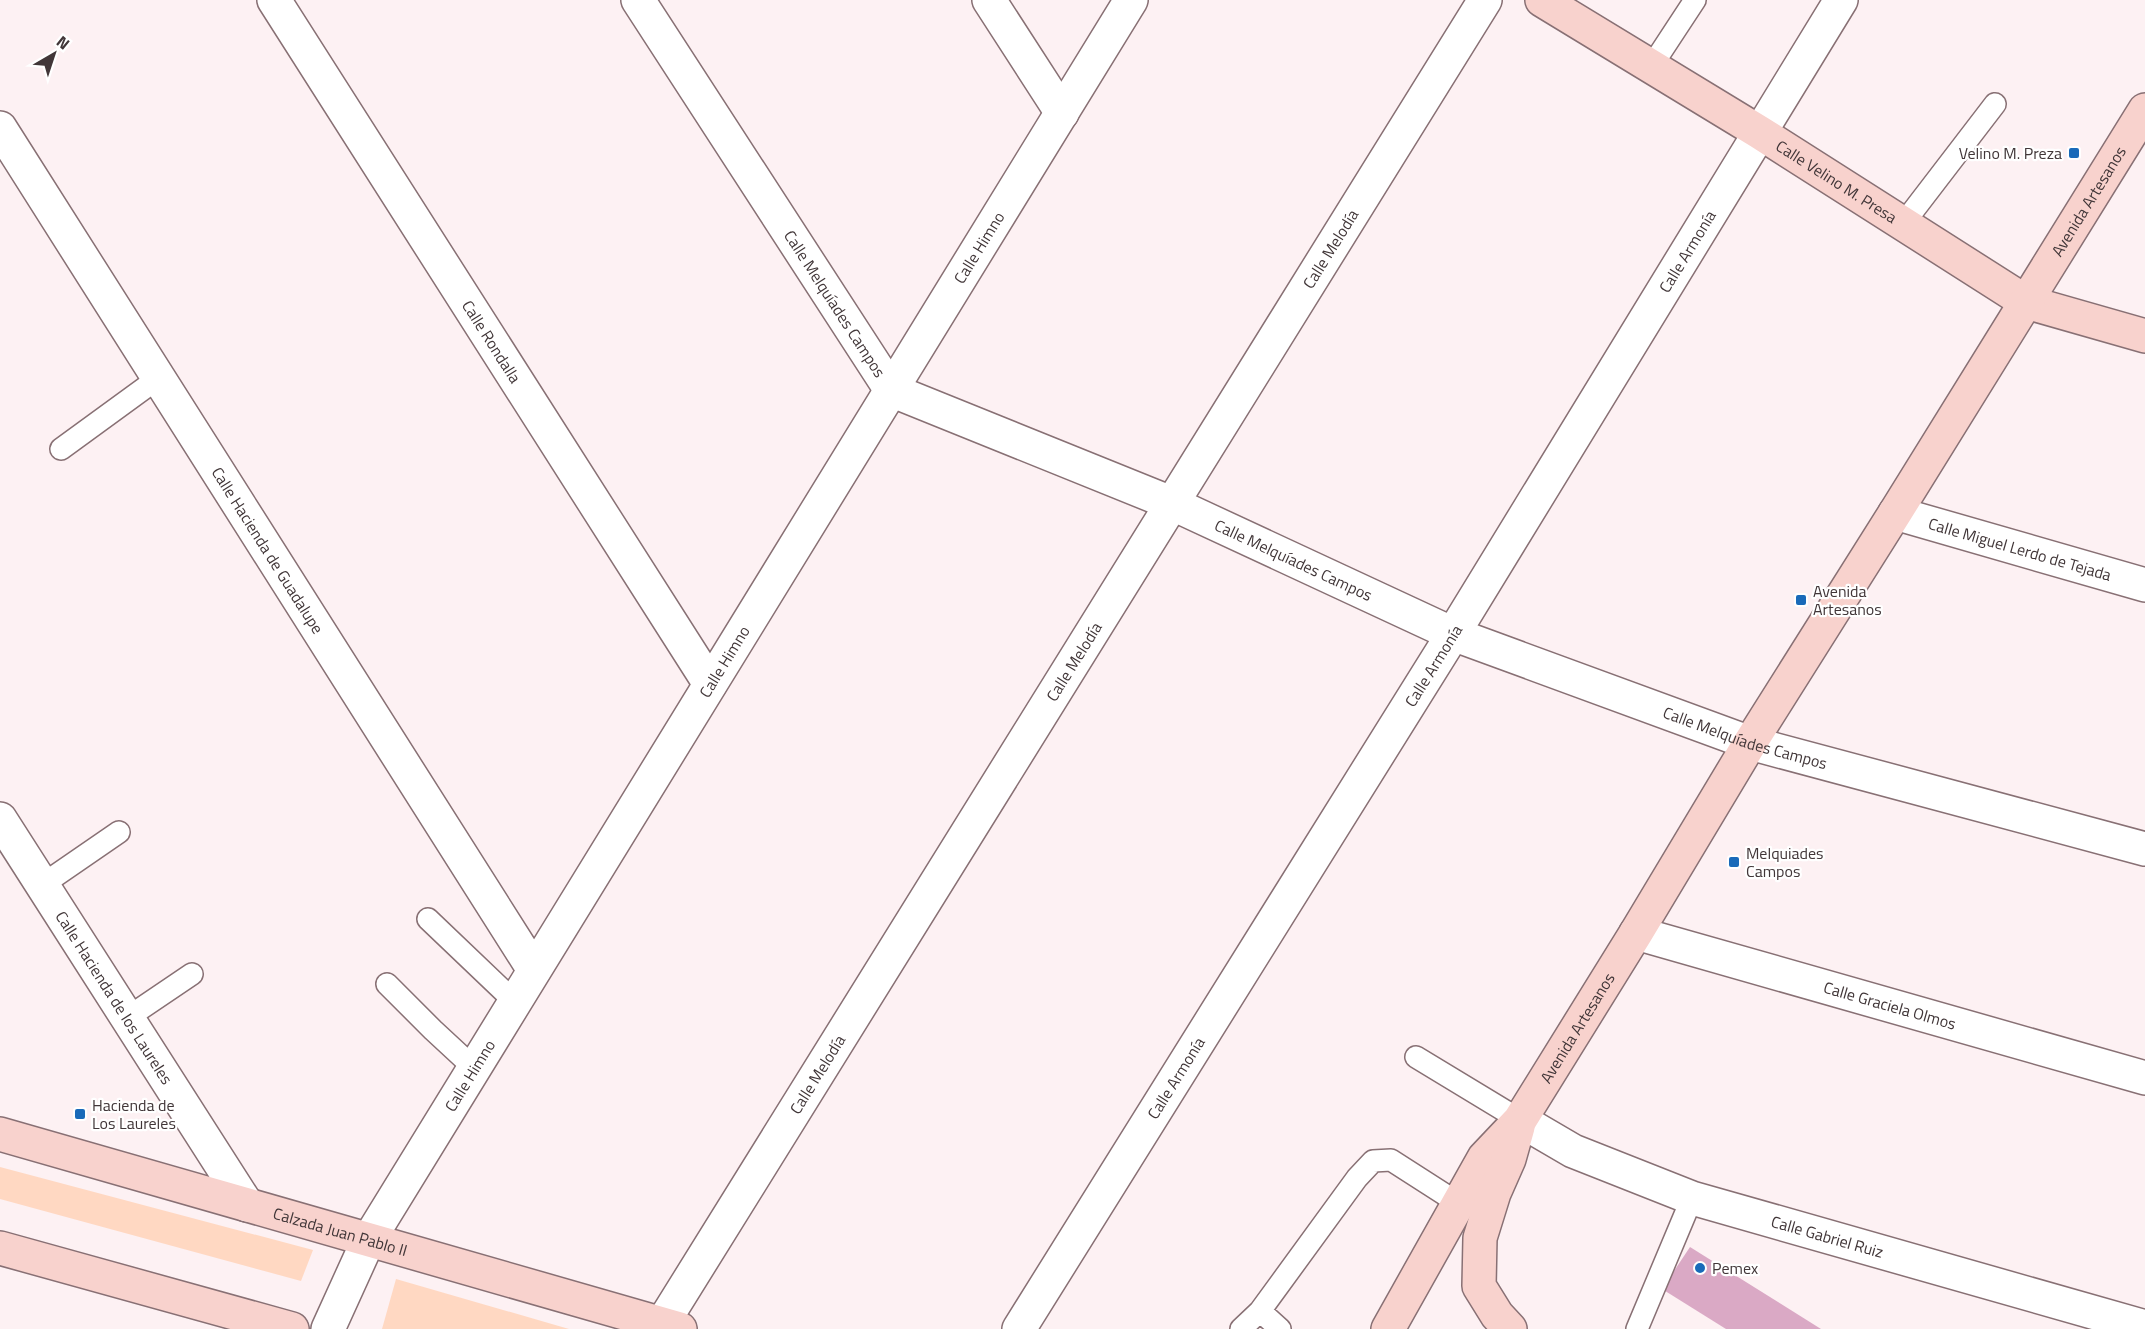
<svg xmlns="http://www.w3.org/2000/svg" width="2145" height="1329" font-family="'Titillium Web',sans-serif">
  <rect width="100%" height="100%" fill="#fdf1f3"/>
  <!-- green -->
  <path fill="#ffd8c2" d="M0 1167 313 1250 301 1281 0 1199Z
    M396 1279 569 1329H382Z"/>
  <!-- building -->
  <path fill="#daa9c5" d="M1690 1247 1821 1329H1726L1662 1289Z"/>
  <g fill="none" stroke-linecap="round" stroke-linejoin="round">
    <!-- lane casing -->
    <g stroke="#887074" stroke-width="24">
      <path id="lane" d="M1651 67 1695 0
        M1903 224 1995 104
        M61 449 157 379
        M42 885 119 832
        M428 919 515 1002
        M387 984 433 1030 474 1068
        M127 1018 192 974
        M1416 1057 1520 1120
        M1260 1311 1357 1178 1373 1161 1391 1160 1458 1203
        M1241 1329 1260 1311 1280 1329
        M1637 1329 1692 1198"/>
    </g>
    <!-- street casing -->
    <g stroke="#887074" stroke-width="36">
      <g id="street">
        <path id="s1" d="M274 0 710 684"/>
        <path id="s2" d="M638 0 891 390 1171 503 1453 634 1750 743 2145 849"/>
        <path d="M989 0 1062 113"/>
        <path id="s3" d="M0 128 534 970"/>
        <path id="s4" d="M1895 513 2145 585"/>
        <path id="s5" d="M0 819 247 1205"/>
        <path id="s6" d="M1636 933 2145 1078"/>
        <path id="s7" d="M1520 1120 1573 1151 1692 1198 2145 1327"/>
        <path id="s8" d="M662 1324 1485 0"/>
        <path id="s9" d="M328 1329 368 1241 1131 0"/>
        <path id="s10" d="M1019 1329 1453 634 1841 0"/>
      </g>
    </g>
    <!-- secondary casing -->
    <g stroke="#887074" stroke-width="36">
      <g id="secondary">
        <path id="s11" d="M1542 0 1759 132 2026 302 2145 336"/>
        <path id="s12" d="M0 1134 680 1329"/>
        <path d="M0 1248 292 1329"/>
        <path id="s13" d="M1388 1329 1484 1158 1520 1120 1636 933 1750 743 1895 513 2145 110"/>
        <path d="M1510 1329 1497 1315 1479 1286 1480 1238 1494 1193 1509 1159 1518 1127"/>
      </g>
    </g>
    <!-- lane -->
    <use href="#lane" stroke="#fff" stroke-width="21"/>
    <!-- street -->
    <use href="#street" stroke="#fff" stroke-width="33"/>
    <!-- secondary -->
    <use href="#secondary" stroke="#f8d2cd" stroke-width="33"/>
  </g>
  <!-- markers -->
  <g fill="#196ab9" stroke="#fff" stroke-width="2">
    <rect x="2068" y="147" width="12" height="12" rx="3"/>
    <rect x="1795" y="594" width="12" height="12" rx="3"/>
    <rect x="1728" y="856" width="12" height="12" rx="3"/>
    <rect x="74" y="1108" width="12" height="12" rx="3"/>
    <circle cx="1700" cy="1268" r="6"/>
  </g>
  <g text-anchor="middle" stroke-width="4.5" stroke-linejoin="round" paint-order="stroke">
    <!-- poi labels -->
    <g font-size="16" fill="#413638" stroke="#fff" text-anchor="start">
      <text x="2062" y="159" text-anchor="end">Velino M. Preza</text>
      <text x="1813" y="597">Avenida<tspan x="1813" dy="18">Artesanos</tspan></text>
      <text x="1746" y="859">Melquiades<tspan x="1746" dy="18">Campos</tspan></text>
      <text x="92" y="1111">Hacienda de<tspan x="92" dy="18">Los Laureles</tspan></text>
      <text x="1712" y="1274">Pemex</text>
    </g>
    <!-- street labels -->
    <g font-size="16" fill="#413638" stroke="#fff">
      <text dy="6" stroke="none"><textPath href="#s11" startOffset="346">Calle Velino M. Presa</textPath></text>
      <text dy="6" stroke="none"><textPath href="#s13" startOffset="1329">Avenida Artesanos</textPath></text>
      <text dy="6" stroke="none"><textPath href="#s9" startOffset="1263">Calle Himno</textPath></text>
      <text dy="6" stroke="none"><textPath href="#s8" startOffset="1266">Calle Melodía</textPath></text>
      <text dy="6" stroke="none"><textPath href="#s10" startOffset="1268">Calle Armonía</textPath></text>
      <text dy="6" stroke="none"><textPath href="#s2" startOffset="362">Calle Melquíades Campos</textPath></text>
      <text dy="6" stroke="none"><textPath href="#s1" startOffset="405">Calle Rondalla</textPath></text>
      <text dy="6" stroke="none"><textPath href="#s4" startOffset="130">Calle Miguel Lerdo de Tejada</textPath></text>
      <text dy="6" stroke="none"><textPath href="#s3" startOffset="500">Calle Hacienda de Guadalupe</textPath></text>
      <text dy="6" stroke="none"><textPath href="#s2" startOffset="902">Calle Melquíades Campos</textPath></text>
      <text dy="6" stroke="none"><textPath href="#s9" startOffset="777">Calle Himno</textPath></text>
      <text dy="6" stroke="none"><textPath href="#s8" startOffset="780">Calle Melodía</textPath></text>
      <text dy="6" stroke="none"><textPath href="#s10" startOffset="782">Calle Armonía</textPath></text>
      <text dy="6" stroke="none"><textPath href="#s2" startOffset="1388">Calle Melquíades Campos</textPath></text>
      <text dy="6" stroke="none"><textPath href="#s5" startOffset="212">Calle Hacienda de los Laureles</textPath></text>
      <text dy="6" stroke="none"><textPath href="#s6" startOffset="264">Calle Graciela Olmos</textPath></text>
      <text dy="6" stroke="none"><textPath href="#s13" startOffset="357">Avenida Artesanos</textPath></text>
      <text dy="6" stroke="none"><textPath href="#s8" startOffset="294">Calle Melodía</textPath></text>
      <text dy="6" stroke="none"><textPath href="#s9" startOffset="291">Calle Himno</textPath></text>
      <text dy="6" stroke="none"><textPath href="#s10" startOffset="296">Calle Armonía</textPath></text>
      <text dy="6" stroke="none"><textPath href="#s12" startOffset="354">Calzada Juan Pablo II</textPath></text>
      <text dy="6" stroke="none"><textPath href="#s7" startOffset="330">Calle Gabriel Ruiz</textPath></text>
    </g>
  </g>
  <!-- north arrow -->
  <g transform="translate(54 54) rotate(39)" stroke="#ffffff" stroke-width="4.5" paint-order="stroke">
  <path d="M0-4.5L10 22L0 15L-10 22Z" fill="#413638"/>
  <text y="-9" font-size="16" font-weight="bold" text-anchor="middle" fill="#413638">N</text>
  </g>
</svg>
